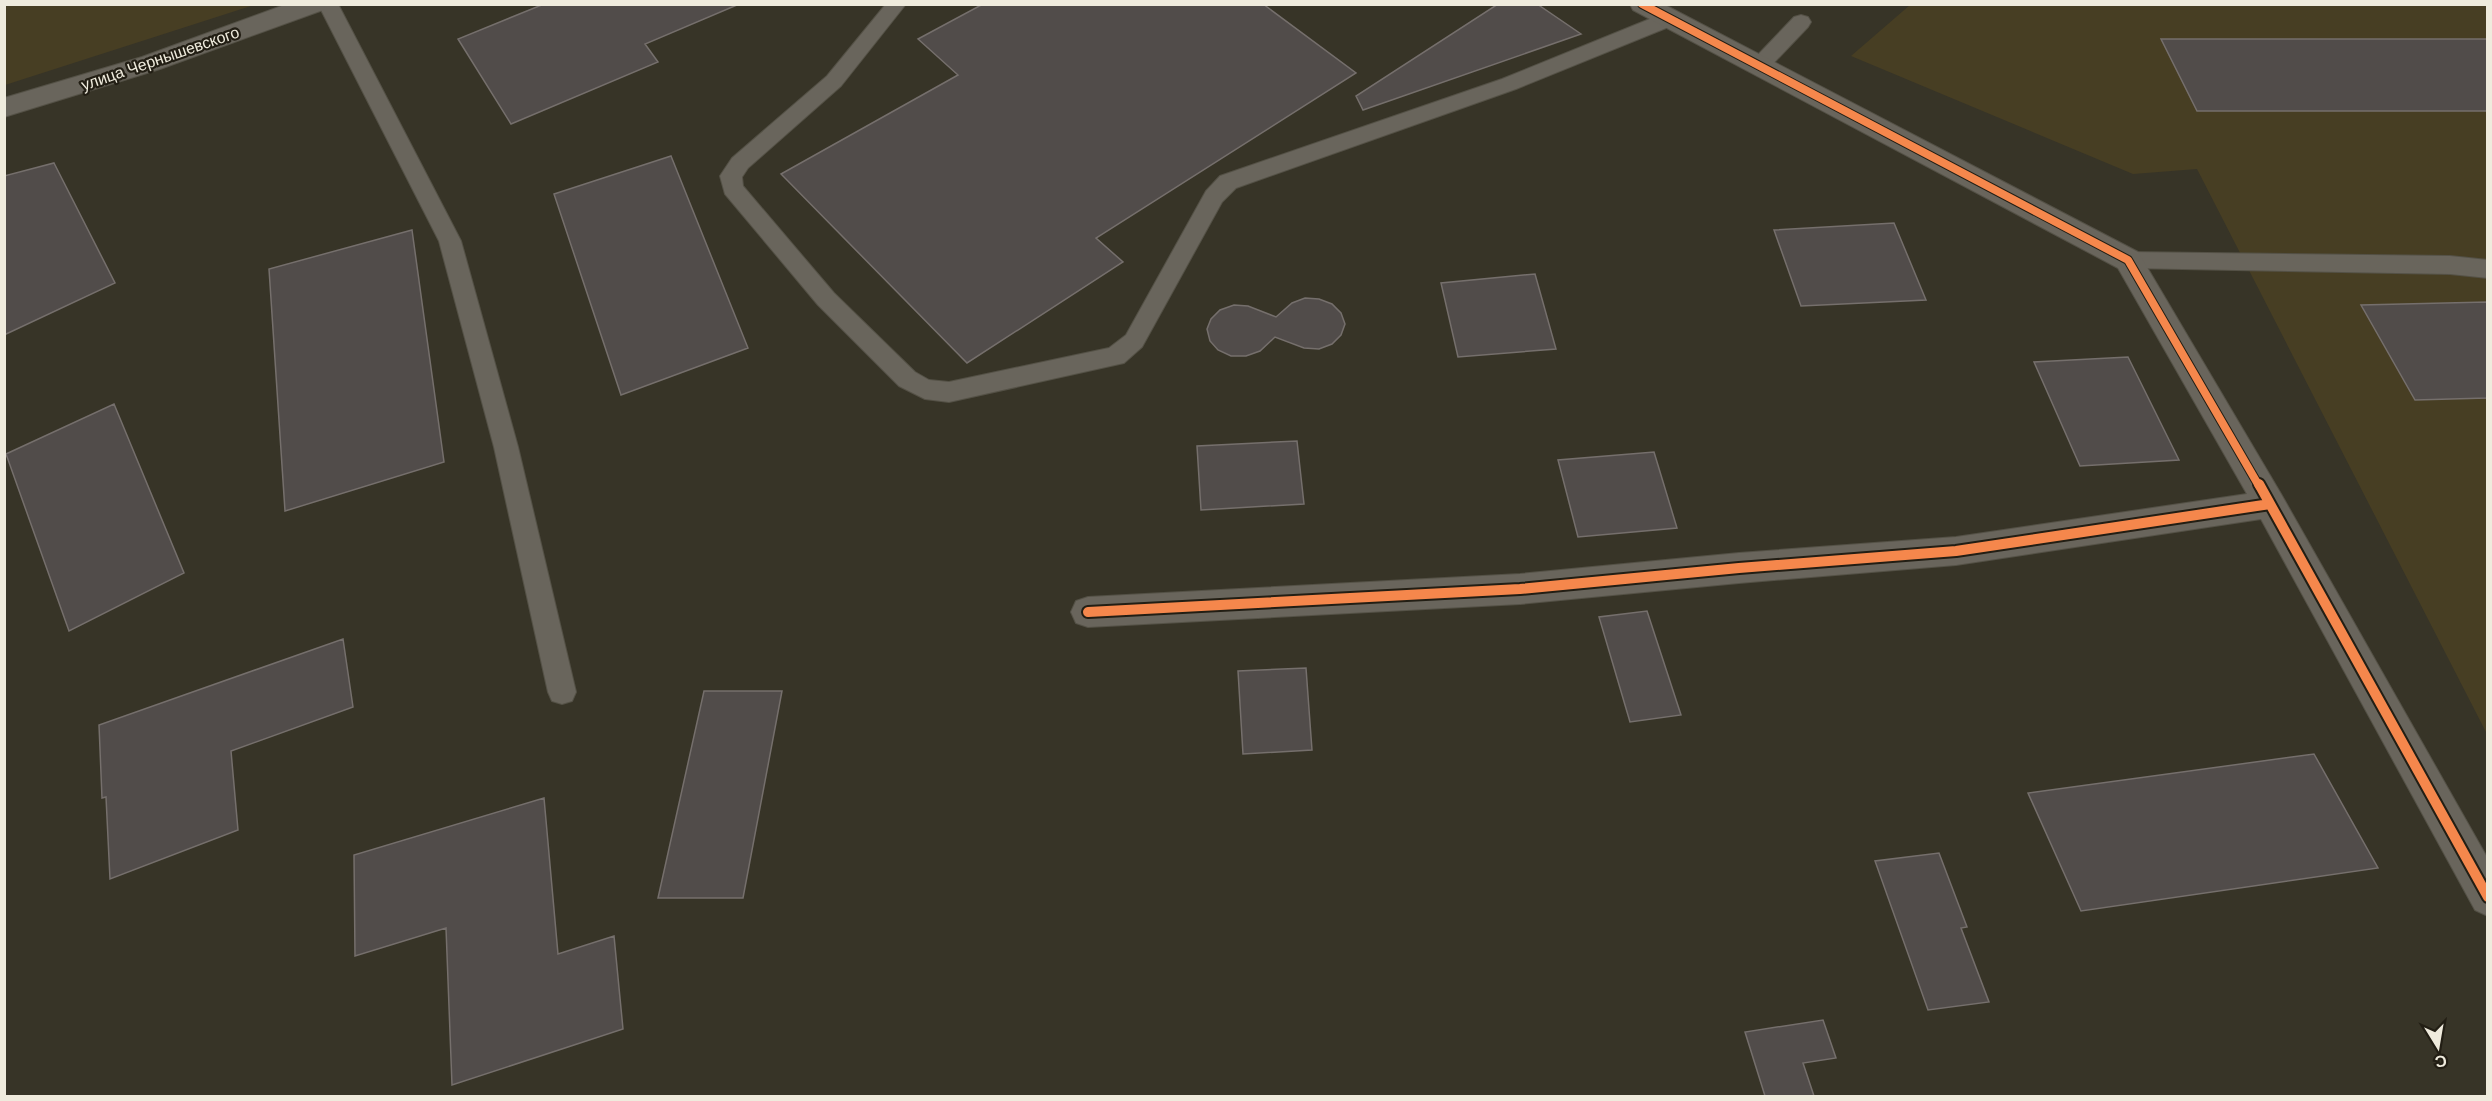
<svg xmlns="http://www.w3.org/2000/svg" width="2492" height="1101" font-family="Arial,sans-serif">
  <rect width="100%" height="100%" fill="#373427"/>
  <!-- built -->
  <path fill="#473e23" d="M5 4H254V5L5 85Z
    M1910 5H2487V734L2197 169 2133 174 1851 56Z"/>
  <!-- building -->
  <path fill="#514c4a" stroke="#756f6c" stroke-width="1.5" d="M544 4H737V5L645 44 658 62 511 124 458 39Z
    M983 4H1263L1356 73 1096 238 1123 262 967 363 781 174 958 75 918 39Z
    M1498 4H1537L1581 34 1363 110 1356 96Z
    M2161 39H2487V111H2197Z
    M671 156 748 348 621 395 554 194Z
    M54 163 115 283 4 335V176Z
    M1894 223 1926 300 1801 306 1774 230Z
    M412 230 444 462 285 511 269 269Z
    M1535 274 1556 349 1458 357 1441 283Z
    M1305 298 1319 299 1332 304 1341 313 1345 324 1341 335 1332 344 1319 349 1304 348 1275 337 1260 351 1246 356H1231L1218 350 1210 341 1207 329 1211 319 1220 310 1234 305 1248 306 1276 317 1292 303Z
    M2487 302V398L2415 400 2361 305Z
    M2128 357 2179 460 2080 466 2034 362Z
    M114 404 184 573 69 631 6 454Z
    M1297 441 1304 504 1201 510 1197 446Z
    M1654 452 1677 528 1578 537 1558 460Z
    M1647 611 1681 715 1630 722 1599 617Z
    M343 639 353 707 231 751 238 830 110 879 106 797 102 798 99 725Z
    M1306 668 1312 750 1243 754 1238 671Z
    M704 691H782L743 898H658Z
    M2314 754 2378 868 2081 911 2028 793Z
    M544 798 558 954 614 936 623 1029 452 1085 446 928 355 956 354 855Z
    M1939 853 1967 927 1961 928 1989 1002 1928 1010 1875 861Z
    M1823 1020 1836 1058 1803 1063 1814 1096H1765L1745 1032Z"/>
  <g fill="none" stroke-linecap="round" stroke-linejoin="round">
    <!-- lane casing -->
    <g stroke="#545146" stroke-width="2">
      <path id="lane" d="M318 4H338L461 241 518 447 576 692 572 701 562 704 552 701 548 692 494 447 439 241Z
        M886 4H906L841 86 748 168 742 177 743 186 834 293 915 372 929 380 949 382 1109 348 1126 335 1206 191 1220 176 1502 79 1662 14 1669 12 1676 14 1679 19 1676 24 1516 89 1236 188 1222 202 1142 347 1124 363 949 402 925 399 899 386 818 305 725 194 720 176 732 158 827 76Z
        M1801 15 1808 17 1811 22 1808 27 1766 71 1759 73 1752 71 1749 66 1752 61 1794 17Z
        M2128 252 2450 256 2488 260V278L2450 274 2128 268 2120 266 2117 260 2120 254Z"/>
    </g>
    <!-- street casing -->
    <g stroke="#545146" stroke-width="2">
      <path id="street" d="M1630 4H1663L2138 252 2281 494 2488 859V916L2475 910 2261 519 1956 565 1739 583 1520 604 1088 627 1076 623 1071 612 1076 601 1088 597 1520 574 1739 553 1956 537 2247 494 2118 268 1633 10Z"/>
    </g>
    <!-- secondary casing -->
    <g stroke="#545146" stroke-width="2">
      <path id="secondary" d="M287 4H326L323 10 160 69 4 117V98L142 57Z"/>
    </g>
    <!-- lane -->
    <use href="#lane" fill="#69655c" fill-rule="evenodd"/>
    <!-- street -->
    <use href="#street" fill="#69655c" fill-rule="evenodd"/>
    <!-- secondary -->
    <use href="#secondary" fill="#69655c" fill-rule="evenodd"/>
    <!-- cycleway-far1 casing -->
    <g stroke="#221e14" stroke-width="10">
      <path id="cycleway-far1" d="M1642 4 2128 260 2259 486"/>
    </g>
    <!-- cycleway casing -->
    <g stroke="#221e14" stroke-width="14">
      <path id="cycleway" d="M2259 484 2488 897
        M1088 612 1520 589 1739 568 1956 551 2270 504"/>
    </g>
    <!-- cycleway-far1 -->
    <use href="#cycleway-far1" stroke="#f5874c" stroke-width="8"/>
    <!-- cycleway -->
    <use href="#cycleway" stroke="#f5874c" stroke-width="10"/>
  </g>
  <g text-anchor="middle" stroke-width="4.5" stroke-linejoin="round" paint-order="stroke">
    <!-- far-street labels -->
    <g font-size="16" fill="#efebdd" stroke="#221e14">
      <text transform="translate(160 58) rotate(-19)" y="6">улица Чернышевского</text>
    </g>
  </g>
  <!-- border -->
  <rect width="2492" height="1101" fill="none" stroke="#efebdd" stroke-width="12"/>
  <!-- north arrow -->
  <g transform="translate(2438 1047) rotate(169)" stroke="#221e14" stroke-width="4.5" paint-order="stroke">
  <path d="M0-4.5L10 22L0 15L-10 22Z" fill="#efebdd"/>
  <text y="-9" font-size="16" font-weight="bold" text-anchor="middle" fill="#efebdd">С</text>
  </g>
</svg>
